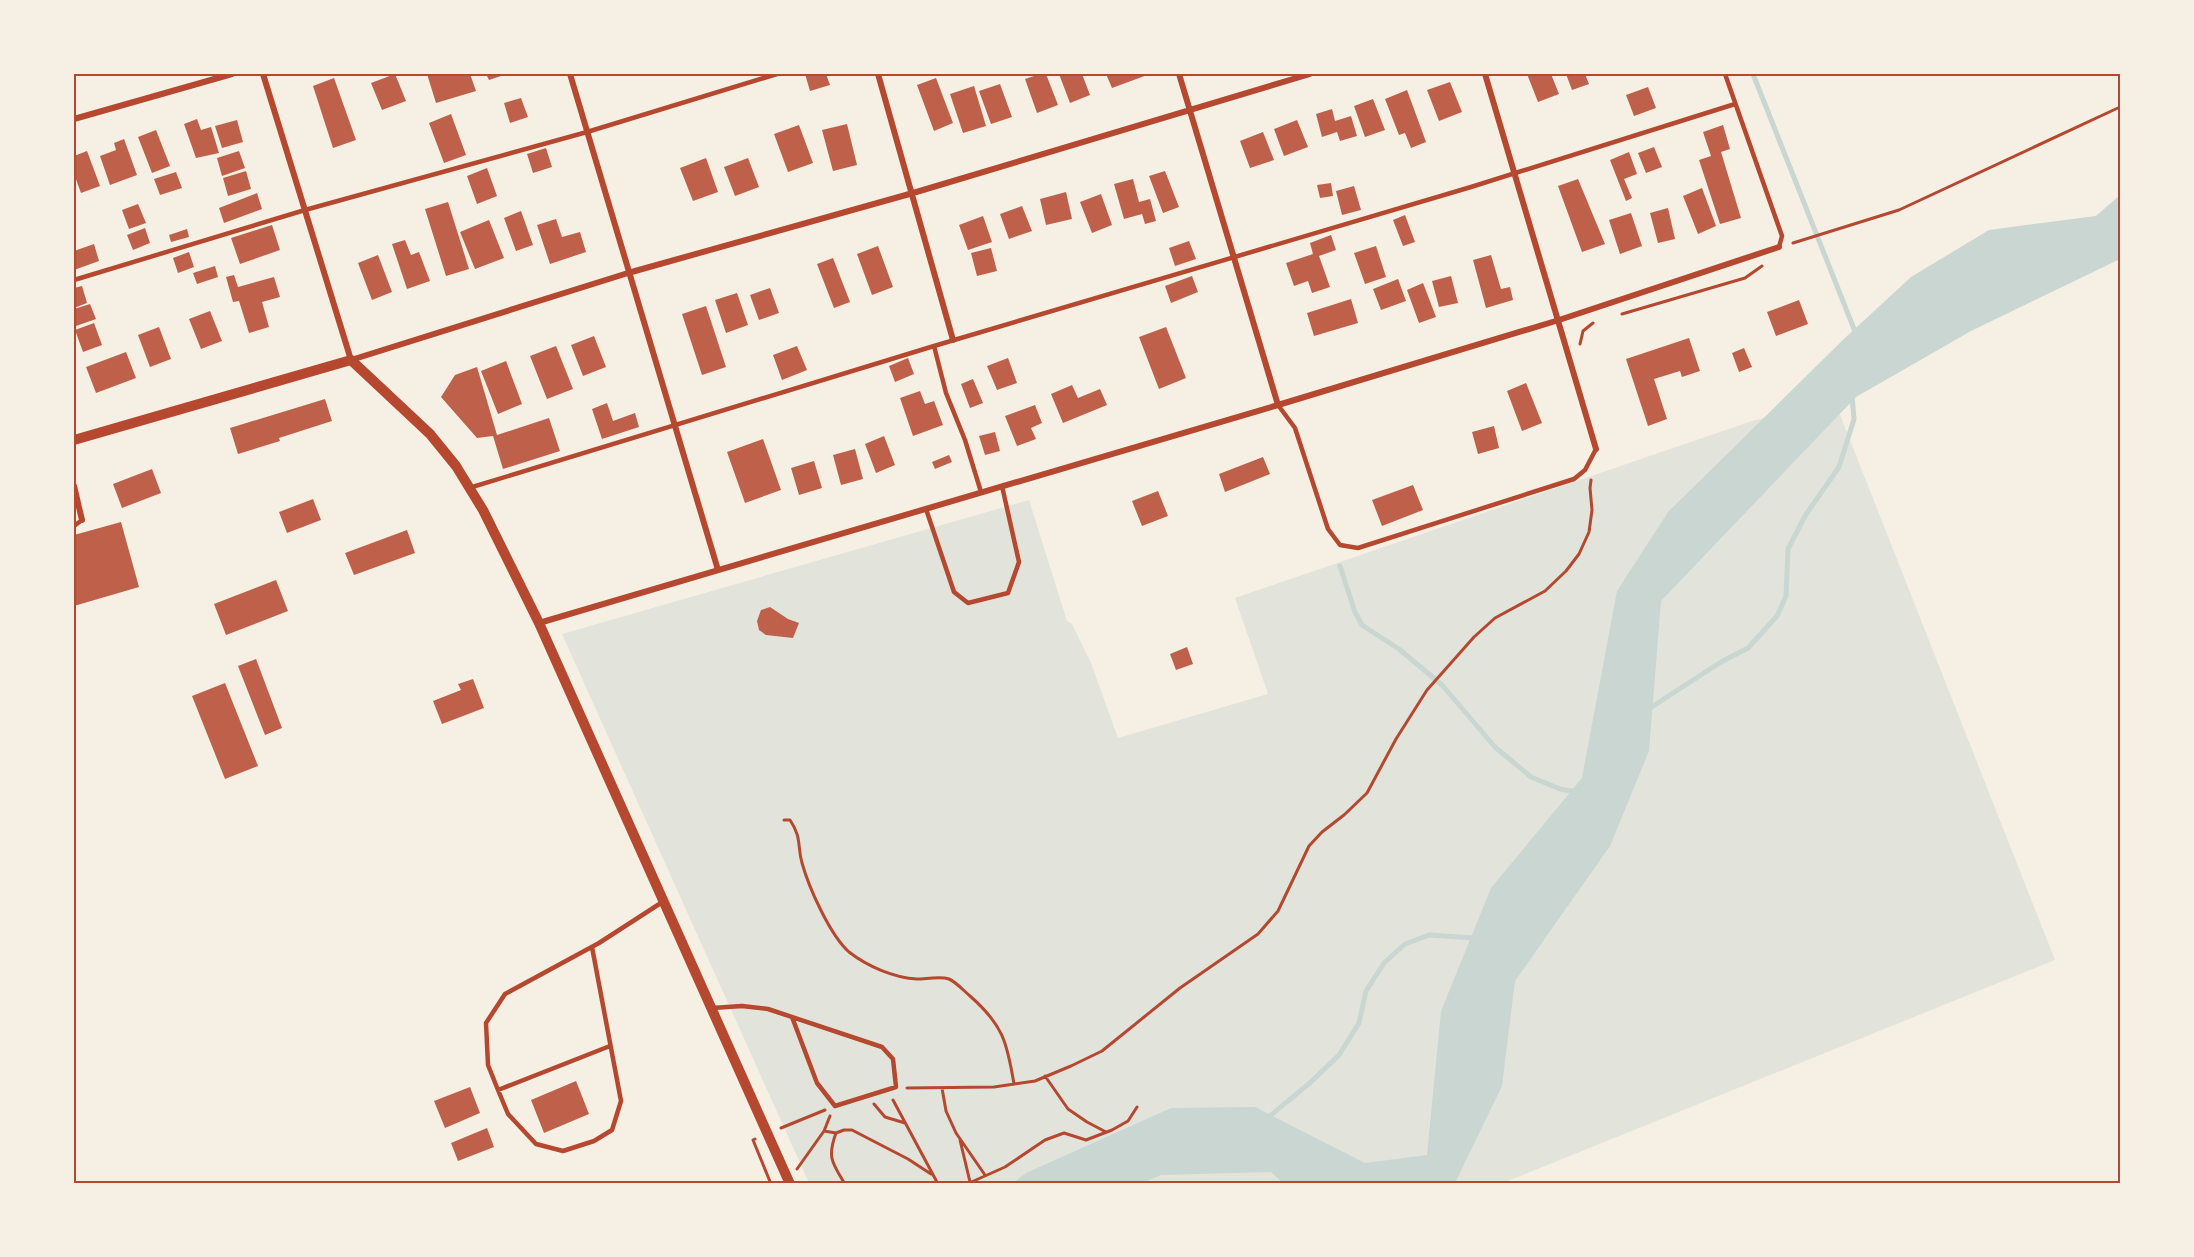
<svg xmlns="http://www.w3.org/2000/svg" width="2194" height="1257" font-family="Overpass,sans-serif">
  <rect width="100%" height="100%" fill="#f6efe4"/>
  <!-- green -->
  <path fill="#e2e4dc" d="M1835 402 2055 960 1503 1183H809L562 634 1029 500 1067 621 1072 624 1091 663 1118 738 1268 694 1235 598 1752 421Z"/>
  <!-- water -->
  <path fill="#c9d6d2" d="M2120 195V259L1971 331 1856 397 1661 601 1649 751 1610 846 1515 981 1502 1086 1455 1183H1283L1271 1172 1161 1175 1140 1184 1013 1183 1026 1173 1171 1108 1255 1107 1365 1163 1427 1155 1441 1011 1491 888 1582 778 1617 591 1668 512 1846 337 1911 277 1989 230 2096 216Z"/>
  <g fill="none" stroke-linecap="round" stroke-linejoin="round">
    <!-- stream -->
    <path stroke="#c9d6d2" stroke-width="5" d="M1753 74 1856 334
      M1340 566 1355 612 1362 625 1399 649 1442 685 1495 747 1531 777 1560 789 1577 792
      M1647 710 1721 662 1748 648 1777 616 1786 596 1788 549 1805 516 1839 467 1854 419 1852 396
      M1265 1120 1311 1082 1339 1055 1359 1023 1366 991 1384 963 1405 944 1429 935 1475 938"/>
  </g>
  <!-- building -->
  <path fill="#bf614a" d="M395 74 406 101 382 110 371 83Z
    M427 74H470L476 91 436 103Z
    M486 74H507L489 80Z
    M805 74H826L830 85 810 91Z
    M1040 74H1046L1058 105 1037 113 1025 79Z
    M1059 74H1082L1090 95 1070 103Z
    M1106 74H1150L1112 88Z
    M1527 74H1551L1559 94 1538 102Z
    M1566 74H1585L1589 84 1572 90Z
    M334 78 356 140 333 148 313 86Z
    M936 78 953 123 934 131 917 85Z
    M1450 82 1462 112 1439 121 1427 90Z
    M1000 84 1012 117 991 124 979 91Z
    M974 86 986 126 963 133 950 94Z
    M1648 87 1656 108 1634 116 1626 95Z
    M1407 90 1426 142 1411 148 1405 133 1399 135 1385 99Z
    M521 98 528 117 510 123 504 103Z
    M1373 99 1385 130 1365 137 1354 106Z
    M1332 109 1335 121 1351 116 1357 136 1340 141 1337 132 1322 137 1316 114Z
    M451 114 466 155 444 163 429 123Z
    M197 119 201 130 211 127 219 153 196 158 184 124Z
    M237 120 243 142 222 148 215 126Z
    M1297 120 1308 147 1284 156 1274 129Z
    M847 124 857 165 833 171 822 130Z
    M799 125 813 163 788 172 774 134Z
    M1723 125 1730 149 1721 152 1741 218 1720 224 1699 160 1711 156 1703 132Z
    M156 130 170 166 152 173 138 137Z
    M1263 132 1274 160 1250 168 1240 141Z
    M124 139 137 175 110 185 100 156 116 150 114 143Z
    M1654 147 1662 167 1646 173 1638 153Z
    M546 148 552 167 533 173 527 154Z
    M87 151 100 186 81 193 74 174V156Z
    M239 151 245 168 222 176 217 158Z
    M1629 152 1637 174 1624 179 1632 198 1626 201 1610 160Z
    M706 158 718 192 693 201 680 168Z
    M748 158 759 187 735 196 724 167Z
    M487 168 497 196 477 204 467 176Z
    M246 171 251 189 228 196 223 178Z
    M1165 171 1179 207 1163 213 1149 176Z
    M176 172 182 188 160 195 154 179Z
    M1133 179 1139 202 1150 199 1156 221 1145 224 1142 214 1124 219 1114 184Z
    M1578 179 1605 244 1582 252 1558 186Z
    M1331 183 1333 196 1320 198 1317 185Z
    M1354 186 1361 210 1342 215 1336 191Z
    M1702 188 1716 226 1698 234 1683 196Z
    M1066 192 1072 219 1046 225 1040 199Z
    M257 193 262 209 224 223 219 208Z
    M1101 194 1112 225 1092 233 1080 202Z
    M448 202 469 269 446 276 425 209Z
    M138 204 146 223 129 229 122 210Z
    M1022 206 1032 231 1009 239 1000 214Z
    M1668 208 1675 239 1658 243 1650 213Z
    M521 211 533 245 516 251 504 218Z
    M1631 213 1642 246 1620 254 1609 220Z
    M1405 215 1415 242 1403 246 1393 220Z
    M983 216 992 242 968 250 959 225Z
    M556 219 562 237 580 232 586 252 550 264 537 225Z
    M489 220 504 258 475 269 460 232Z
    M272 225 280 250 240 264 231 238Z
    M145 228 150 243 133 250 127 235Z
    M187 229 189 237 171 242 169 235Z
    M1331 235 1336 250 1319 256 1330 287 1312 293 1308 281 1294 286 1286 263 1313 254 1310 243Z
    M405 240 411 255 419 252 430 281 407 289 392 244Z
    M1189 241 1196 259 1175 266 1169 248Z
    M94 244 99 261 74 270V251Z
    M878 246 893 287 872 295 857 254Z
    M1376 246 1386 277 1365 284 1354 253Z
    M991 248 997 271 977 276 971 253Z
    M189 252 194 267 178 273 173 258Z
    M378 255 392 292 372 300 358 263Z
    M1491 255 1501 289 1510 287 1513 300 1486 308 1473 260Z
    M833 258 850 302 834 308 817 264Z
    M215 266 218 277 197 284 193 273Z
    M234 275 238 287 274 277 280 297 262 302 269 327 249 333 239 301 233 302 226 277Z
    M1192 276 1198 292 1171 303 1165 286Z
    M1451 276 1458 303 1439 307 1432 281Z
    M1398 279 1406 301 1381 310 1373 289Z
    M1423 283 1436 317 1419 323 1407 290Z
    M82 286 87 303 74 308V288Z
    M770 288 779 313 759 320 750 295Z
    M737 293 748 325 726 333 715 300Z
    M1351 299 1358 323 1314 336 1307 313Z
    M1799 300 1808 324 1776 336 1767 312Z
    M90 304 96 319 76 326 74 309Z
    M706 306 726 367 702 375 682 314Z
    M210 311 222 341 201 349 189 319Z
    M94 323 102 345 83 352 75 330Z
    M159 327 171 359 150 367 138 335Z
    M1166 327 1186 378 1159 389 1139 337Z
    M594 336 606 367 583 376 571 345Z
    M1689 338 1700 371 1682 377 1680 371 1654 379 1667 419 1648 426 1626 359Z
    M556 346 573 389 547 399 530 356Z
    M797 346 807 370 782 380 773 355Z
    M1744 348 1752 367 1739 372 1732 353Z
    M126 352 136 378 96 393 86 367Z
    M908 358 914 374 895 382 889 366Z
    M1008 358 1017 383 997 390 987 366Z
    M506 361 522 404 498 414 481 371Z
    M477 367 497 435 549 418 560 451 503 469 493 436 477 438 441 397 455 375Z
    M973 379 983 403 970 408 961 384Z
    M1526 383 1542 423 1522 431 1507 391Z
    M1072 385 1078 398 1100 389 1107 405 1063 423 1051 394Z
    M920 391 925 404 934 401 943 425 913 436 900 398Z
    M325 399 332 421 279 438 280 441 238 454 230 428Z
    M607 403 613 421 635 413 639 427 602 439 592 409Z
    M1035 405 1042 423 1031 428 1036 439 1017 446 1005 416Z
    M1494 426 1499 448 1478 454 1472 432Z
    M995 432 1000 451 985 455 979 436Z
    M884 436 895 465 876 473 865 444Z
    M763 439 781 490 745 503 727 452Z
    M855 449 863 479 841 485 833 455Z
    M949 455 952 462 935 469 932 462Z
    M1263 457 1270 474 1225 492 1219 474Z
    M814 461 822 488 799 495 791 468Z
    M152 469 161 493 122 508 113 484Z
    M1413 485 1423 510 1382 526 1372 500Z
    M1158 491 1168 516 1142 526 1132 501Z
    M313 499 321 520 287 533 279 512Z
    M121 522 139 587 74 606V535Z
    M407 530 415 553 354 575 345 553Z
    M276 580 288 611 226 635 214 604Z
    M770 607 788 619 799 623 793 638 766 635 759 630 757 621 761 610Z
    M1187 647 1193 664 1176 670 1170 654Z
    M256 659 282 728 265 735 238 666Z
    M473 679 484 708 442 724 433 701 461 690 458 684Z
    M225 683 258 766 225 779 192 696Z
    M576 1081 589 1114 544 1133 531 1100Z
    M470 1087 480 1113 445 1128 434 1101Z
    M487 1128 494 1147 458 1161 451 1143Z"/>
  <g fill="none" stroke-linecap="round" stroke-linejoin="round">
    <!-- path -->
    <path stroke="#b5482f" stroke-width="3" d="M1793 243 1899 210 2120 107
      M1622 314 1745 278 1762 266
      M1580 344 1583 331 1593 323
      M784 820H790C802 838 797 845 802 863 809 888 830 935 849 952 867 966 894 978 917 979 926 979 940 976 949 979 956 982 964 991 970 996 1003 1025 1007 1042 1014 1084
      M1045 1076 1068 1109 1087 1122 1106 1132
      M907 1088 994 1087 1035 1081 1071 1066 1102 1051 1180 988 1258 934 1278 911 1309 846 1322 832 1344 815 1367 793 1396 739 1427 690 1474 637 1495 618 1545 591 1566 571 1579 554 1589 532 1592 510 1590 488 1591 480
      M942 1088 946 1111 956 1133 985 1175
      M893 1100 938 1184
      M874 1104 885 1117 905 1123
      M781 1128 825 1110
      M824 1131 836 1133
      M755 1139 753 1140 771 1184
      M960 1140 970 1182
      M797 1169 824 1131 830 1116
      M845 1184C832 1163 827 1157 836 1133L844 1130H852L908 1159 931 1174
      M967 1184 1005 1167 1045 1140 1064 1133 1086 1140 1112 1130 1128 1121 1137 1107"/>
    <!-- service -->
    <path stroke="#b5482f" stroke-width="4.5" d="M1725 74 1782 236 1779 247
      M74 280 305 210 587 132 777 74
      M934 346 946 393 965 440 981 492
      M1278 405 1295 428 1328 529 1340 545 1358 548 1574 479 1585 470 1596 449
      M469 488 934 346 1471 187 1735 104
      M926 509 954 592 968 603 1008 593 1019 562 1002 486
      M74 526 82 520
      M592 947 621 1101 612 1130 594 1141 563 1151 536 1144 508 1114 498 1090 488 1065 486 1023 505 994 599 943 664 901
      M712 1008 742 1006 768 1009 882 1047 893 1059 896 1087 835 1106 817 1083 792 1017
      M498 1090 610 1046"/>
    <!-- minor -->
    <path stroke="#b5482f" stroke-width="6" d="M263 74 351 360 628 273 913 193 1310 74
      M570 74 718 570
      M878 74 953 340
      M1179 74 1278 405
      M1485 74 1596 449
      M74 119 232 74
      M74 486 82 520
      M539 623 1278 405 1559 320 1779 247"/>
    <!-- tertiary -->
    <path stroke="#b5482f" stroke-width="10" d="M74 440 351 360 430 434 456 466 483 510 539 623 790 1184"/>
  </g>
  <!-- border -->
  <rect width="2194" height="1257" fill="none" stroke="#f6efe4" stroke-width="150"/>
  <rect x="75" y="75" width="2044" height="1107" fill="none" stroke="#b5482f" stroke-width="2"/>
</svg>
